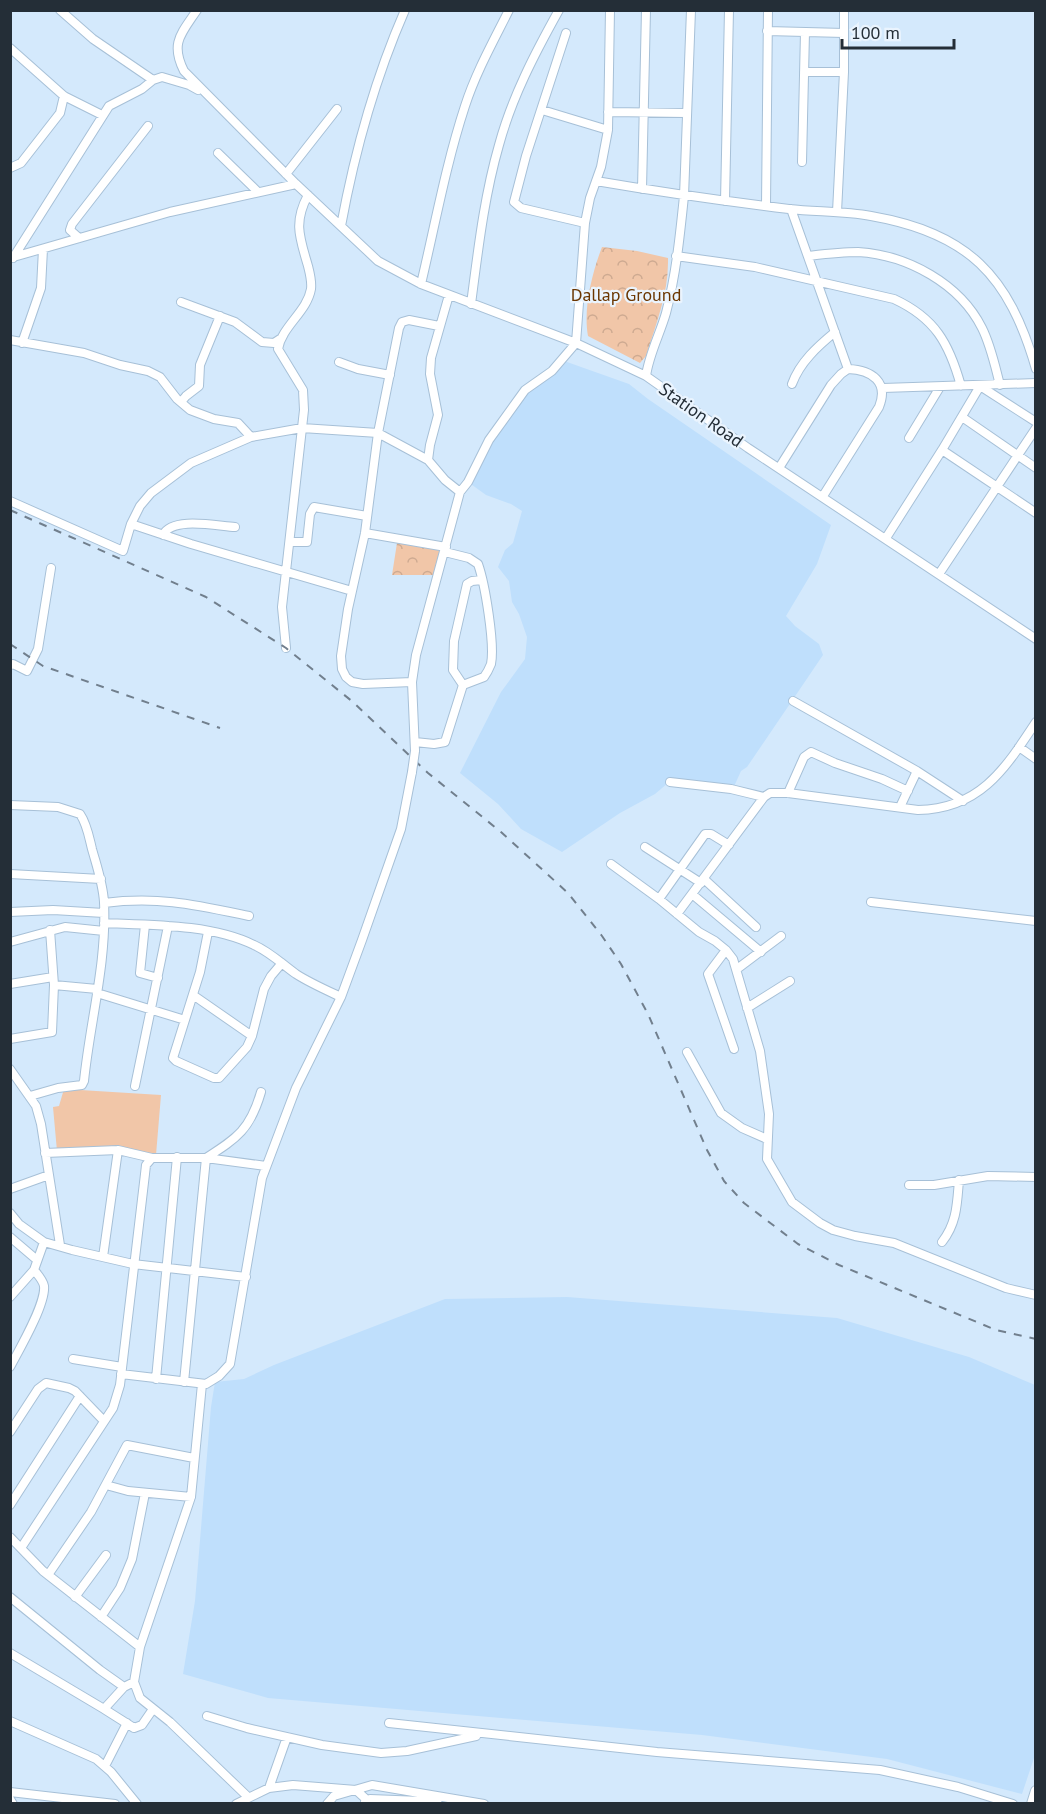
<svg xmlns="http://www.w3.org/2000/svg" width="1046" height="1814" font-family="'PT Sans',sans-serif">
  <defs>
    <pattern id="park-crowns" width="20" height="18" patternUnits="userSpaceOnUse" patternTransform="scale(1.5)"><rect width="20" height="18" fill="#f1c6a8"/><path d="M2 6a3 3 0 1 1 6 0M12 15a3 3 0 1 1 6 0" fill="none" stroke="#ceaa91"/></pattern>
  </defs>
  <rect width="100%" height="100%" fill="#d4e9fc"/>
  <!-- built -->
  <path fill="#bfdffc" d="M561 362H567L629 384 648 399 831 525 817 564 786 616 795 626 819 644 823 655 747 767 741 771 732 791 668 783 655 794 620 813 562 852 521 829 498 804 460 773 501 692 525 659 527 637 519 614 512 602 509 581 498 567 505 550 513 543 522 511 511 504 486 495 468 482 514 404Z
    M567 1297 837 1318 969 1357 1035 1385 1036 1752 1022 1794 887 1759 702 1735 268 1698 183 1674 195 1601 211 1407 215 1382 244 1379 274 1365 445 1299Z"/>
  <!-- park -->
  <path fill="url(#park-crowns)" d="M602 247 637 251 668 258C669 292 656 324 646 356L640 363 588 336C583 309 592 273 602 247Z
    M397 543 443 550 437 575H392Z"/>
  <!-- pitch -->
  <path fill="#f1c6a8" d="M64 1089 161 1095 156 1155 57 1151 53 1107 59 1106Z"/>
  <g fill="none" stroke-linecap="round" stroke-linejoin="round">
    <!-- minor casing -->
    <g stroke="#a7c0d7" stroke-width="10">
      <path id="minor" d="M60 10 93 39 153 80
        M197 10C181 34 170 43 184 71L296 184 378 261 421 284 576 343 646 376
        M691 10 684 196C680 235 676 275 666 313 660 334 649 354 646 376L748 448 1036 639
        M767 31 844 33
        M566 33 526 156 514 202 521 208 585 223
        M10 48 64 96 102 115
        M804 72H844
        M542 110 608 130
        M608 112 687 113
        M218 153 258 192
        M802 162 805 32
        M10 168 21 163 60 113 64 96
        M286 174 337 109
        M596 181C660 192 724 201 789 209 817 212 844 211 871 216 968 233 1009 275 1036 369
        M642 189 646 10
        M725 201 729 10
        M766 205 768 10
        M791 209 848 369
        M837 212 844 72V10
        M341 226C355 150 374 81 405 10
        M79 238 70 230 72 224 148 126
        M676 256 755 267 894 299C935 318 949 343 961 386
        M808 256C825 254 841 252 858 252 908 255 960 284 982 328 991 346 995 366 1000 385
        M10 258 170 212 296 184
        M13 258 109 106 142 89 153 80 162 77 189 85 198 90
        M421 284C435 225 446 164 465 106 476 72 493 42 509 10
        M449 295 431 358 430 374 438 415 430 445 428 460 445 480 460 492
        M181 302 235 322 262 342 274 343 280 339
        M471 304C478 251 484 197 499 145 512 97 535 53 559 10
        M10 340 84 353 120 365 148 371 160 377 177 399 190 410 214 419 238 423 251 437
        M22 343 41 288 43 249
        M339 362 358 369 390 375
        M792 384C800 362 818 346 835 332
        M883 388 1036 383
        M181 402 186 396 199 386 200 365 220 316
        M962 417 1036 468
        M909 438 940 387
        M942 450 1036 513
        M779 468 831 385 841 374 848 369C872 370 889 382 879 407L823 496
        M10 501 123 551 131 524 140 506 151 493 191 463 251 437 302 428 378 433 428 460
        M131 524 191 544 352 591
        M365 533 446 547
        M163 535C172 516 217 526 235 527
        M886 538 942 450 980 386 1036 422
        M290 542H307L310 514 314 507 367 516
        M939 574 1036 428
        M286 648 282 607 304 410 303 390 278 349C282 326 307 312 311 289 312 281 310 274 308 266 300 238 293 223 308 195
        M10 665 13 664 27 671 38 649 51 568
        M412 682 363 684 352 682 346 677 342 669 341 656 348 609 365 533 378 433 399 328 402 322 409 320 439 326
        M463 685 453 670 454 641 467 584 472 581 482 580
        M793 701 917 771 963 801
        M415 742 434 744 445 742 463 685 484 677C487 673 489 669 491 664 495 644 485 584 478 564L469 558 445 552
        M1019 747 1036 759
        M415 751 412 682 416 655 460 492 468 482 489 440 525 390 552 371 576 343 585 223 590 198 601 167 608 130 610 10
        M670 782 731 789 764 797
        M788 793 804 757 811 752 835 763 882 779 908 791
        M10 805 58 807 80 814C87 824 89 837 92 849 97 867 103 884 104 902 107 962 90 1022 84 1081L82 1085 58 1088 30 1096
        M900 807 917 771
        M645 847 701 883
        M611 864 659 899 699 932 715 941 726 950 733 959 760 1051 769 1114 767 1159 792 1202 820 1223 833 1230 855 1236 894 1243 1006 1288 1036 1295
        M10 874 101 879
        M704 879 756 927
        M692 894 761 952
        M659 899 705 834H711L729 845
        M871 902 1036 921
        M104 903C159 896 196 905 249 916
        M10 912 53 910 104 913
        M677 914 764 797 770 793H788L918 810C980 809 1005 769 1036 722
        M104 923C151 925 211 924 254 945 270 952 282 964 296 974 310 983 326 990 341 997
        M145 925 140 973 158 978
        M208 932 200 972 173 1058 176 1061 214 1078H219L247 1047 252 1036 264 989 271 976 282 963
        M10 942 65 927 104 931
        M726 950 708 974 734 1049
        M737 969 781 936
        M10 984 53 977
        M54 985 97 989
        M97 993 185 1020
        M193 995 252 1036
        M747 1008 790 981
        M10 1039 52 1032 54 985 50 930
        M687 1052 721 1113 742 1128 767 1139
        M10 1069 36 1106 41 1124 60 1245
        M135 1086 168 926
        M45 1153 118 1150 152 1158
        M909 1185H934L988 1176 1036 1177
        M10 1189 49 1175
        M10 1213 19 1224 44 1242 72 1250 133 1264 246 1277
        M10 1237 37 1260
        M942 1242C957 1223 957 1204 959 1180
        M103 1257 118 1150
        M10 1297 34 1270
        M73 1359 122 1367
        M10 1367C19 1350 46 1304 44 1286 43 1280 38 1275 34 1270L44 1242
        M121 1374 206 1384 219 1376 230 1364 262 1178 296 1088 341 997 362 940 401 829 412 772
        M156 1379 177 1157
        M184 1382 206 1158C237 1138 250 1130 261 1092
        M202 1384 191 1497 140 1647 134 1682 140 1698 170 1722 248 1797
        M10 1432 38 1389 46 1383 69 1388 75 1391 104 1421
        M106 1485 128 1491 191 1497
        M10 1505 80 1396
        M10 1537 43 1571 140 1647
        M21 1548 113 1408 120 1385 145 1174 146 1165 152 1158H206L266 1166
        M48 1575 91 1512 127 1445 194 1458
        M10 1597 100 1670 124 1687 134 1682
        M75 1597 106 1555
        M101 1617 120 1588 132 1559 145 1493
        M10 1653 104 1709 124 1687
        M104 1709 134 1728 142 1725 153 1709
        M207 1716 247 1728 322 1745 381 1753 407 1751 476 1736
        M10 1721 96 1759 111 1772 137 1804
        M389 1723 657 1752 880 1770 958 1787 1013 1804
        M105 1766 127 1723
        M269 1788 287 1737
        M10 1792 115 1804
        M10 1799 13 1804
        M365 1802 370 1799 421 1801 438 1804
        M236 1804 269 1788 293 1785 356 1790 367 1800
        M327 1804 334 1796 372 1785 484 1804"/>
    </g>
    <!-- tertiary casing -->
    <g stroke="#a7c0d7" stroke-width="12">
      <path id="tertiary" d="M1032 1804 1036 1791"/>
    </g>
    <!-- minor -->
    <use href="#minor" stroke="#fff" stroke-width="8"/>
    <!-- tertiary -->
    <use href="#tertiary" stroke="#fff" stroke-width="10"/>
    <!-- rail -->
    <path stroke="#717f8d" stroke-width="2" stroke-dasharray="8 8" stroke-linecap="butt" d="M10 510 206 597 286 648 353 702 428 773 501 832 568 893 602 936 621 964 648 1014 707 1150 724 1181 744 1203 798 1244 839 1265 996 1330 1036 1339
      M10 644 43 666 220 728"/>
    <!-- minor-bridge casing -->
    <g stroke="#a7c0d7" stroke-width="10" stroke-linecap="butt">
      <path id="minor-bridge" d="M412 772 415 751"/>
    </g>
    <!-- minor-bridge -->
    <use href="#minor-bridge" stroke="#fff" stroke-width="8"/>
  </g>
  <g text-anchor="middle" stroke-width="4.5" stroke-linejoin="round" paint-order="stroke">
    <!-- park labels -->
    <g font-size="18" fill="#6b3601" stroke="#eaf4fe">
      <text x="626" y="301">Dallap Ground</text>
    </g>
    <!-- street labels -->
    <g font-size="18" fill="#242e37" stroke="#eaf4fe">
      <text transform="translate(701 415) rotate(35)" y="6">Station Road</text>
    </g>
  </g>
  <!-- border -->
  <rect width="1046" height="1814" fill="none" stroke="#242e37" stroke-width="24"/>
  <!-- scale -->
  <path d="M842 39v9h112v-9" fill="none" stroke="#242e37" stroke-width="3"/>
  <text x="851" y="39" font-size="18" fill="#242e37" stroke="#eaf4fe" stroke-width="4.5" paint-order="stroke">100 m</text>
</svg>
